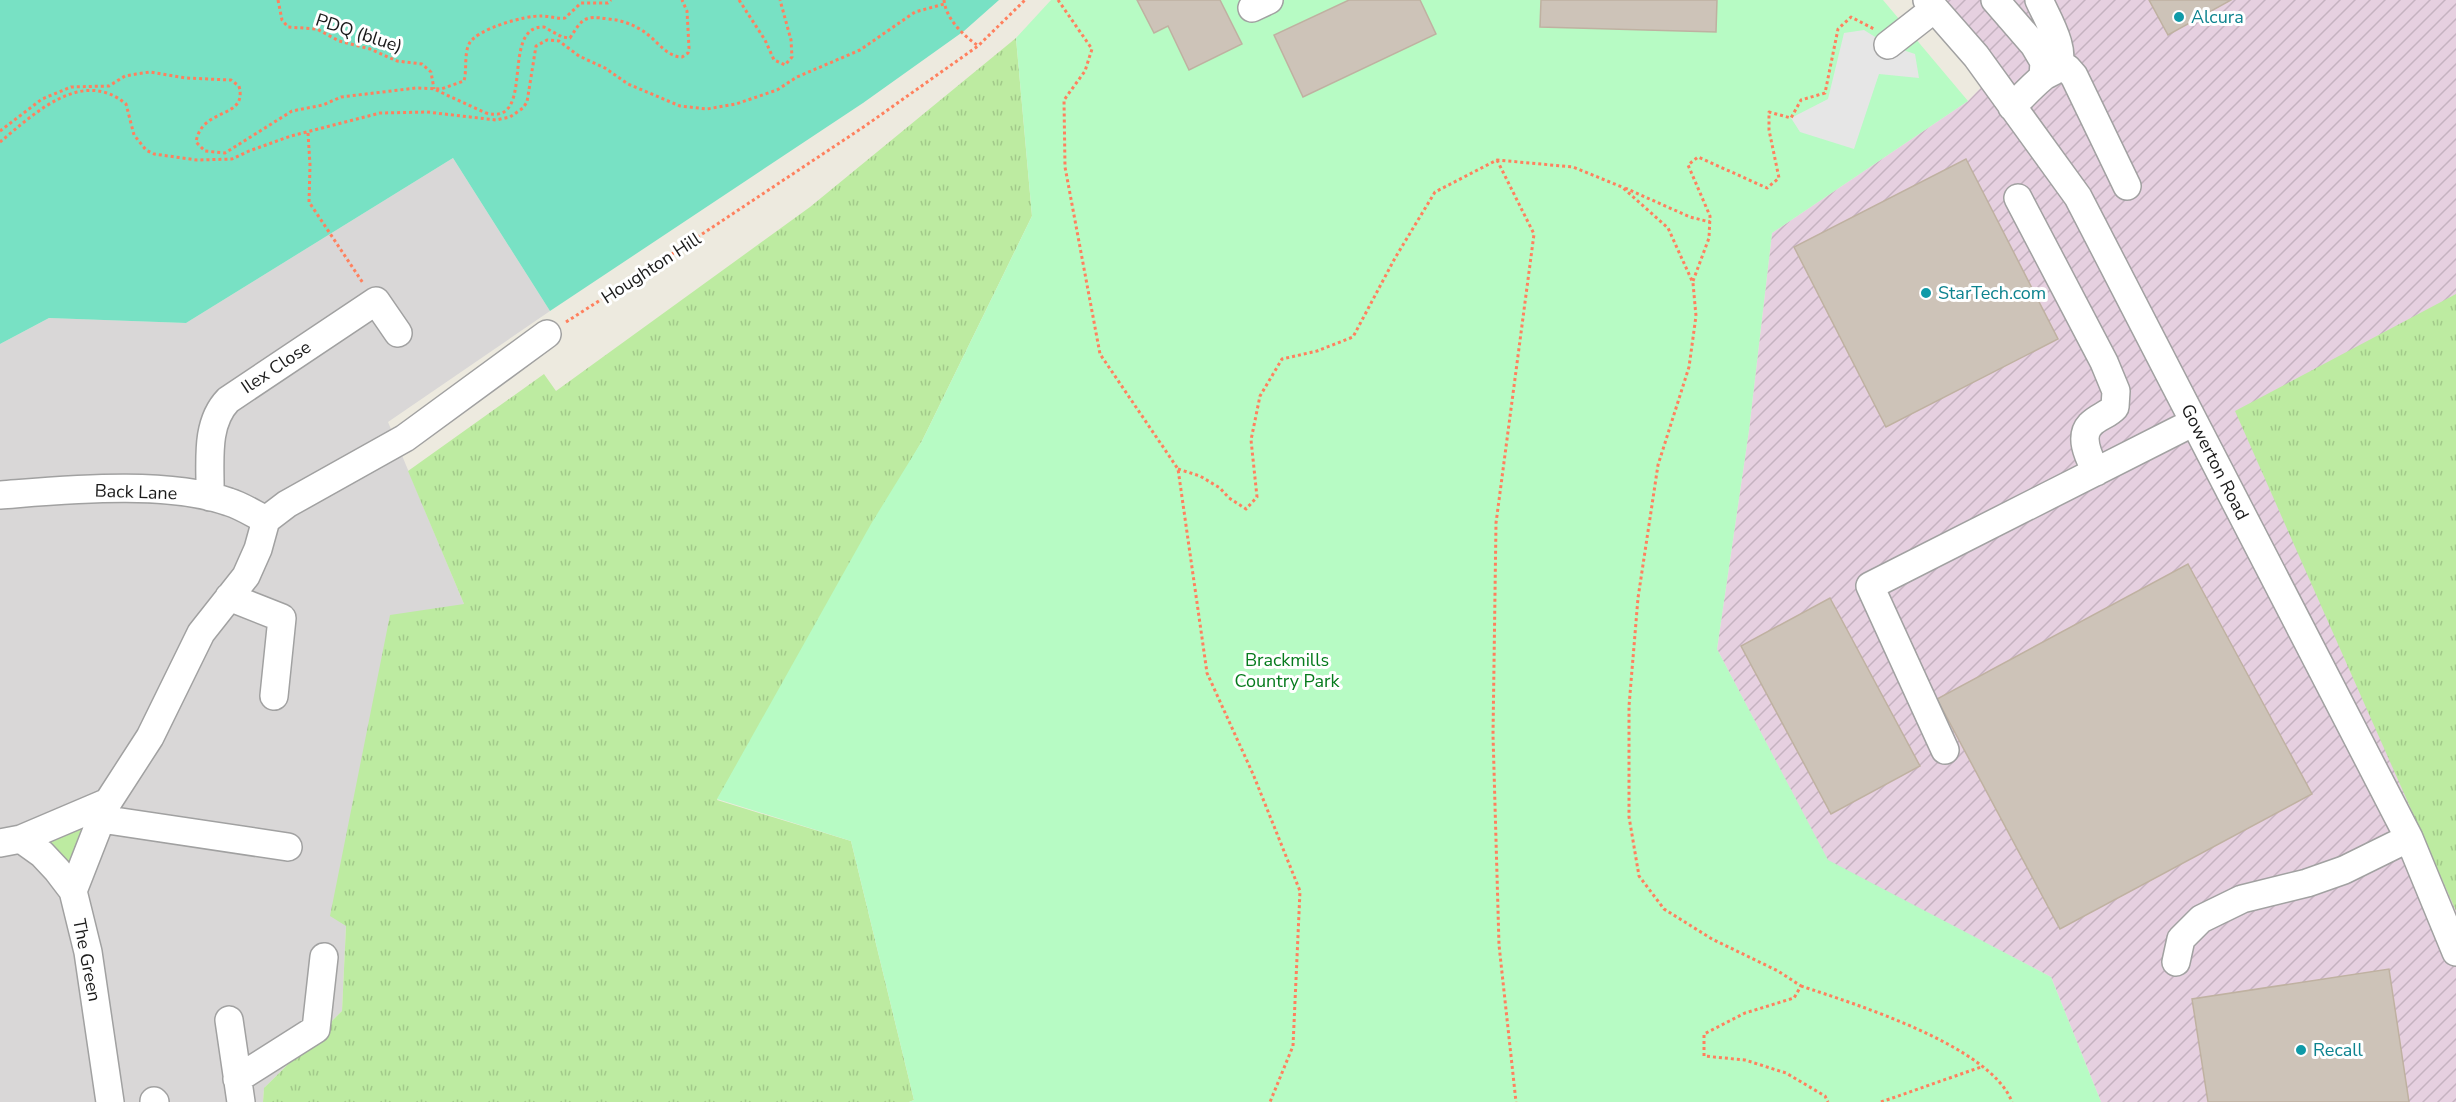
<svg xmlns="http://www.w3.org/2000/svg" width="2456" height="1102" font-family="'Nunito Sans',sans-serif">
  <defs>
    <pattern id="industrial-furrows" width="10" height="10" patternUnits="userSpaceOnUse" patternTransform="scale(1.5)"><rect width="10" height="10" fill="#e6d0e0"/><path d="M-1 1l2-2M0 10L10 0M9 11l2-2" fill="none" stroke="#c5b2c0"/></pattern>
    <pattern id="grass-tufts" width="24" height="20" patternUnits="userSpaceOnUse" patternTransform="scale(1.5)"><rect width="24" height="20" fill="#bdeba1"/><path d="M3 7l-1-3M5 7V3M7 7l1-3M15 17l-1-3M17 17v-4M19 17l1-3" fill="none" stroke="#a2c98a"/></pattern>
  </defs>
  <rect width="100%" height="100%" fill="#edeadf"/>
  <!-- residential -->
  <path fill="#d9d7d7" d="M453 158 550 311 388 422 464 604 346 925 342 1011 264 1088 263 1102H0V344L49 318 186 323Z"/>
  <!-- industrial -->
  <path fill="url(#industrial-furrows)" d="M1919 0H2456V1102H2101L2051 977 1828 861 1717 649 1749 430 1772 233 1968 101 2002 66Z"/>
  <!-- grass -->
  <path fill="url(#grass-tufts)" d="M1016 38 1032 216 922 441 717 800 851 841 914 1100 909 1102H263L264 1088 342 1011 346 926 330 916 390 615 464 604 408 471 544 374 556 391 810 207Z
    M2456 294V911L2235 411Z
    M99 812 71 875 38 840Z"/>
  <!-- park -->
  <path fill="#b7fbc4" d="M1051 0H1883L1968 101 1772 233 1749 430 1717 649 1828 860 2051 977 2101 1102H909L914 1100 851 841 717 799 871 524 922 441 1032 216 1016 38Z"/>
  <!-- pitch -->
  <path fill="#78e1c4" d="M0 0H999L964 31 863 103 550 311 453 158 186 323 49 318 0 344Z"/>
  <!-- parking -->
  <path fill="#e6e6e6" d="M1864 30 1888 45 1915 54 1919 78 1879 74 1854 149 1800 132 1791 118 1828 99 1844 33Z"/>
  <!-- building -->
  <path fill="#cdc3b8" stroke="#bfb1a1" stroke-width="1.5" d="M1137 0H1220L1242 44 1189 70 1168 26 1154 33Z
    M1349 0H1420L1436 34 1303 97 1274 35Z
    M1541 0H1717L1716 32 1540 27Z
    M2149 0H2231L2168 35Z
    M1966 159 2058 339 1886 427 1794 247Z
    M2188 564 2312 794 2060 929 1937 699Z
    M1830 598 1920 766 1831 814 1741 646Z
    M2389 969 2409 1102H2208L2192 999Z"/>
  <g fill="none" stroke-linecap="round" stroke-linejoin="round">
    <!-- minor casing -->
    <g stroke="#a1a1a1" stroke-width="30">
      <path id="minor" d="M1927 0 1976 56 2078 197 2409 838 2456 952
        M1995 0 2034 45 2044 62 2043 77
        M1252 8 1269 0
        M1888 45 1934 9
        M2058 64 2067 68 2074 76 2127 186
        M2012 107C2022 97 2032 86 2043 77 2046 74 2052 73 2055 70 2070 55 2046 16 2039 0
        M2018 198 2104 362 2116 391 2115 407C2108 415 2097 417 2090 425 2078 438 2090 459 2096 472
        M0 495C67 490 166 480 229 502 242 506 254 514 266 520
        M210 497C211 465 204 425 228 400L376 301 398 333
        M266 520 287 504 405 438 547 334
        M229 597 282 618 274 696
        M1945 750 1870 586 2194 422
        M101 819 288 847
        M21 839 42 854 57 870 73 891 88 952 110 1102
        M0 843 21 839 108 802 150 737 201 633 246 576 258 549 266 520
        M73 891 107 804
        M2176 962 2181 939 2201 919 2242 899 2307 883 2344 870 2409 838
        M229 1020 241 1102
        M237 1079 316 1029 324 957
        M154 1101 155 1102"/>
    </g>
    <!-- path -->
    <path stroke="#ff805e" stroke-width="3" stroke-dasharray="3 3" stroke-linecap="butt" d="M278 0 282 20 288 27 317 29 339 41 370 49 397 61 422 64 431 72 434 89
      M739 0 765 40 774 60 785 65 792 57 791 40 780 0
      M944 0C946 19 963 35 977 45
      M1058 0 1092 49 1085 71 1064 100 1065 167 1100 354 1178 469 1207 673 1253 774 1300 891 1293 1046 1270 1102
      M436 90 486 113C537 127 499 25 544 27L562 37 570 38C582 19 584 15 608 19 621 20 632 24 643 31 656 39 666 57 682 57L688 53 689 48 687 11 682 0
      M0 131 42 99 71 87 109 86 125 76 136 74 150 72 185 78 231 80 239 86C248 120 202 106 196 142L205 151 225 153 292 111 323 105 341 97 416 88 441 89 464 81C467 70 464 54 469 44 476 29 526 15 542 16 550 16 557 19 565 18L581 3H608L611 0
      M308 133 310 165 309 202 363 283
      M0 142C34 114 82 67 126 104L134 135 146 150 154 154 197 160 232 159 249 151 291 136 380 113 427 112 496 120 510 117 523 108 527 102 536 46 547 40 559 41 579 56 605 68 628 84 680 106 707 109 736 104 777 90 797 77 860 50 915 12 944 4
      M1497 160 1534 234 1496 523 1493 735 1499 945 1516 1102
      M1625 188 1690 217 1710 222
      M1693 281 1709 238 1710 216 1688 165 1698 157 1767 188 1779 178 1769 130V112L1791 118 1801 100 1825 93 1838 29 1851 17 1874 29
      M566 322 660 262 865 126 978 46 1025 0
      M1178 469 1200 476 1220 488 1229 498 1246 509 1257 497 1251 440 1260 396 1282 359 1317 351 1353 337 1395 258 1435 192 1497 160 1573 167 1622 187 1668 228 1693 283 1696 316 1689 367 1658 465 1638 598 1629 706V817L1639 876 1664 909 1712 939 1778 971 1801 986 1794 998 1745 1013 1704 1034V1056L1745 1060 1786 1073 1825 1096 1828 1102
      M1801 986C1855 1004 1991 1046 2012 1102
      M1881 1102 1981 1067"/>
    <!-- minor -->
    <use href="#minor" stroke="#fff" stroke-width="27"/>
  </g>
  <!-- markers -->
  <g fill="#0f9aa8" stroke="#fff" stroke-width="2">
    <circle cx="2179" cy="17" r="6"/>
    <circle cx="1926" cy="293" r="6"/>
    <circle cx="2301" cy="1050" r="6"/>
  </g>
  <g text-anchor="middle" stroke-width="6" stroke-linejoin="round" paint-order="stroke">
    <!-- culture labels -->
    <g font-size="18" fill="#0d838f" stroke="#fff" text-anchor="start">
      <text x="2191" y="23">Alcura</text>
      <text x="1938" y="299">StarTech.com</text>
      <text x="2313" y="1056">Recall</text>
    </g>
    <!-- street labels -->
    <g font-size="18" fill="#1a1a1a" stroke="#fff">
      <text transform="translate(359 33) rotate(18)" y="6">PDQ (blue)</text>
      <text transform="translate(651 268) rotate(-33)" y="6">Houghton Hill</text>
      <text transform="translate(276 367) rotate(-34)" y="6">Ilex Close</text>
      <text transform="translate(2215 462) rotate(63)" y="6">Gowerton Road</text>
      <text transform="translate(136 492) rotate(2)" y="6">Back Lane</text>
      <text transform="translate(87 960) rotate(79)" y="6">The Green</text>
    </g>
    <!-- park labels -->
    <g font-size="18" fill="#067b1d" stroke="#fff">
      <text x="1287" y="666">Brackmills<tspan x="1287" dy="21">Country Park</tspan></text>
    </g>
  </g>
</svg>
